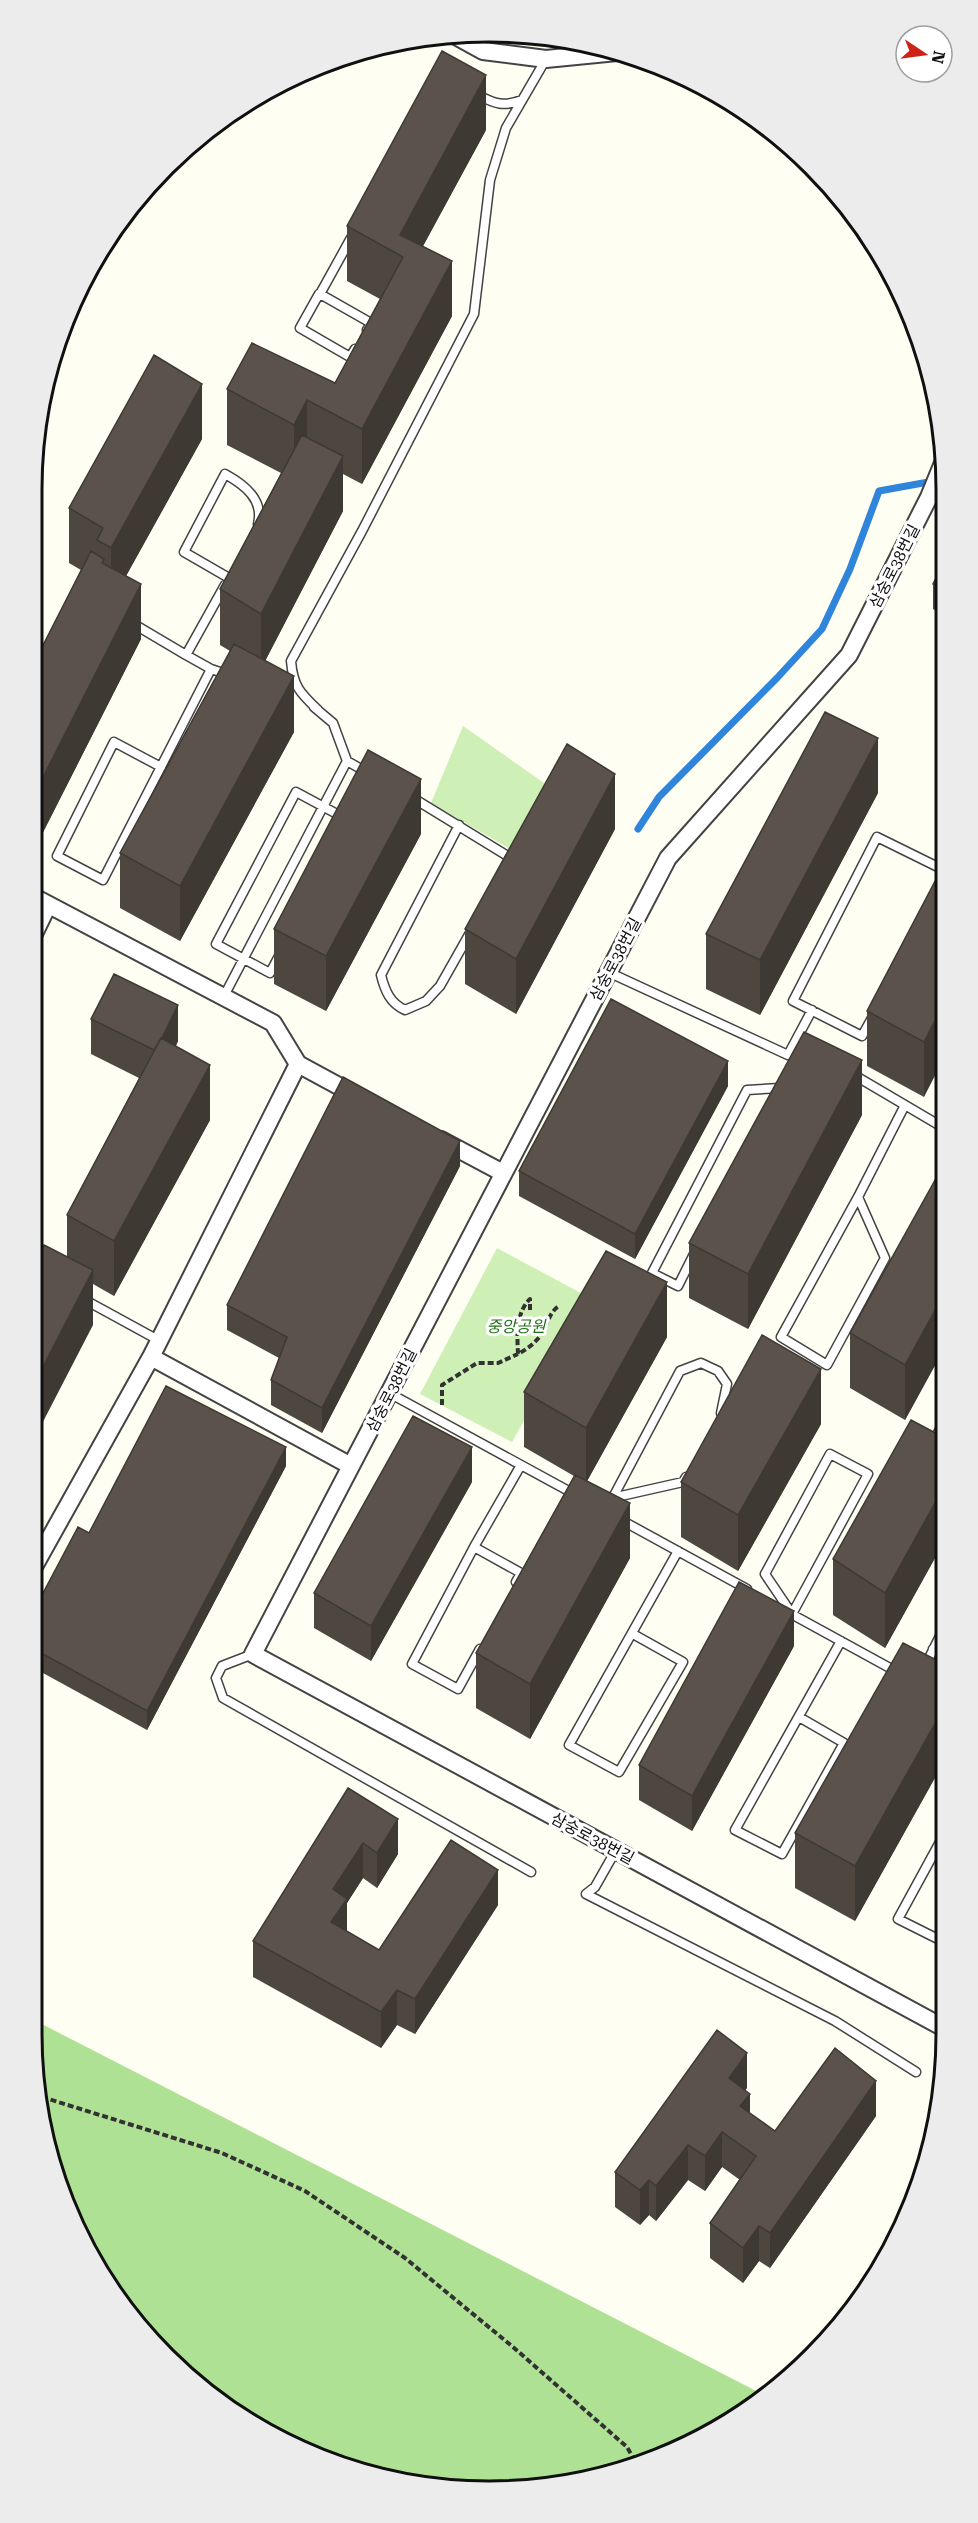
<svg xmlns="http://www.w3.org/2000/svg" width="978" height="2523" font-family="'Roboto Serif','Noto Sans KR',serif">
  <rect width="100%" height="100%" fill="#fffef2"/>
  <!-- green -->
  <path fill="#ceefb6" d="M463 726 561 795 522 856 431 803Z
    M497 1248 592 1299 512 1442 420 1394Z"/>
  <!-- forest -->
  <path fill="#afe194" d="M32 2019 764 2395 743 2415 664 2457 579 2483 429 2488 342 2467 261 2430 145 2335 93 2262 56 2181 32 2034Z"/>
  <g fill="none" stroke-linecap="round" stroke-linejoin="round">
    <!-- stream -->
    <path stroke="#2f85dc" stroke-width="7" d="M638 829 659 797 777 678 822 629 850 569 879 491 934 481"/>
    <!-- service casing -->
    <g stroke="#434343" stroke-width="11">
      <path id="service" d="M478 95C495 104 504 107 522 100
        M351 238 320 294 371 323 367 330
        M319 294 300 328 350 357 355 349
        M229 578 184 552 225 474C245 485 264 500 258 524
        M225 585 186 655 211 669 229 675
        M132 623 186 655
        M314 707 333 723 347 761
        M318 710C300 693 293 686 291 661L362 531 474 314 490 180 506 128 546 59
        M161 767 114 742 57 856 103 880 211 669
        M296 792 350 821 270 973 216 944Z
        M413 798 511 858 509 861
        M459 825 381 975C385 991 390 1003 405 1010L426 1001 440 986 470 933
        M608 972 788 1055 803 1053
        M223 998 347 761 368 773
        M872 1018 862 1036 793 1001 877 837 944 870
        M788 1055 812 1010
        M854 1075 944 1128
        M858 1197 781 1337 827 1365 885 1258 858 1197 905 1105
        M694 1254 678 1286 652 1273 747 1090 780 1088
        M85 1300 160 1341
        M389 1393 576 1495
        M941 1440 936 1437 945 1419
        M830 1454 868 1474 792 1614 765 1574Z
        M612 1498 683 1482 686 1477
        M610 1503 680 1371 701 1363 718 1371 727 1384 721 1413
        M621 1520 747 1589
        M474 1547 412 1664 458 1689 480 1649
        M516 1582 521 1573 474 1547 521 1465
        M784 1610 899 1673
        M633 1634 683 1662 619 1772 569 1745 678 1551
        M933 1649 946 1656
        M253 1654 222 1666 216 1678 223 1698 531 1872
        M925 1666 945 1626
        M799 1717 844 1743 782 1854 735 1830 841 1641
        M946 1831 898 1919 946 1943
        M616 1850 595 1887 586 1894 835 2021 916 2072"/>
    </g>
    <!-- minor casing -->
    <g stroke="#434343" stroke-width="20">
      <path id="minor" d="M454 35 483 51 546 59 617 52
        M943 463 929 497 849 655 668 858 253 1654 946 2029
        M32 896 273 1023 298 1064
        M32 938 48 905
        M441 1140 503 1173
        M151 1357 351 1466
        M32 1570 151 1357 298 1064 357 1096"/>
    </g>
    <!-- path -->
    <path stroke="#323232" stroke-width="4" stroke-dasharray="6 3" stroke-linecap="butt" d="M530 1310V1299C516 1312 517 1336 518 1354 527 1349 534 1344 541 1335 547 1326 549 1312 559 1306
      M442 1405V1385L477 1363H498L518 1354
      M42 2097 222 2153 305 2191 405 2258 513 2347 627 2447 637 2465"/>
    <!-- service -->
    <use href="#service" stroke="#fff" stroke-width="8"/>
    <!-- minor -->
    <use href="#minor" stroke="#fff" stroke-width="16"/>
  </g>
  <!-- wall -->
  <path fill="#4d4740" d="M486 130 423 246 452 316 362 484 343 474V511L265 661 294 732 180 941 120 908V853L230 651 220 645V589L281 473 227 445V389L335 383 380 299 347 281V226Z
    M202 439 126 576 141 639 32 854V667L81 570 69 563V508Z
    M943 564V615L933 609V584Z
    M878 793 760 1015 706 989V934Z
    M615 829 516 1014 465 984V929Z
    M421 834 326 1011 274 984V929Z
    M944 864 924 1097 867 1066V1011Z
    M91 1019 178 1041 176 1046 210 1120 114 1296 93 1284V1325L67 1257V1215L139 1078 91 1054Z
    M728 1086 635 1259 519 1196V1171Z
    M862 1115 748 1329 689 1298V1243Z
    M944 1164 945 1347 905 1420 850 1388V1333Z
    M460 1166 322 1433 271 1405V1380L279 1358 227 1330V1305Z
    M667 1337 587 1481 630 1558 530 1739 476 1708V1653L574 1476 524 1447V1392Z
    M821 1424 738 1571 681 1537V1482Z
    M945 1438V1540L885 1648 833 1615V1559Z
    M286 1466 147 1730 32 1667V1614L89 1533Z
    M472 1482 371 1661 314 1628V1593Z
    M794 1646 692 1831 639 1800V1765Z
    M946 1665V1758L855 1921 795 1888V1833Z
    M348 1788 398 1854 377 1888 363 1878 347 1903V1931L379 1950 498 1905 415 2034 397 2025 381 2048 253 1977V1941Z
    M747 2088 745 2090 750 2114 775 2131 876 2116 770 2268 759 2261 743 2283 710 2258V2223L740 2180 722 2167 705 2191 688 2180 656 2221 649 2215 640 2225 615 2207V2172Z"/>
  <!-- shaded-wall -->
  <path fill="#3f3934" d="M486 75V130L403 283V257L400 235Z
    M452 261V316L362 484V429Z
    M202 384V439L111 603V548Z
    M307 400V455L294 480V425Z
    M343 456V511L261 669V614Z
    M141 584V639L32 854V799Z
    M294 676V732L180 941V886Z
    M878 738V793L760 1015V960Z
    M615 774V829L516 1014V959Z
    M421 779V834L326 1011V956Z
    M38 964V1019L32 1032V977Z
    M944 1003V1058L924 1097V1042Z
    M178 1005V1041L155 1086V1051Z
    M862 1060V1115L748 1329V1274Z
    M728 1061V1086L635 1259V1234Z
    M210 1065V1120L114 1296V1241Z
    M460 1141V1166L322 1433V1408Z
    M93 1270V1325L32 1443V1388Z
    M667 1282V1337L586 1483V1428Z
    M945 1292V1347L905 1420V1365Z
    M821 1369V1424L738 1571V1515Z
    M286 1447V1466L147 1730V1711Z
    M472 1447V1482L371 1661V1626Z
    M945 1485V1540L885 1648V1593Z
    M630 1503V1558L530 1739V1684Z
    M794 1611V1646L692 1831V1796Z
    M946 1704V1758L855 1921V1866Z
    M398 1819V1854L377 1888V1853Z
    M363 1843V1878L347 1903V1934L331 1922 333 1889Z
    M498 1870V1905L415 2034V1999Z
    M397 1990V2025L381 2048V2012Z
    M747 2053V2088L729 2114V2078Z
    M876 2081V2116L770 2268V2233Z
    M750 2094V2129L740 2106Z
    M722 2132V2167L705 2191V2156Z
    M688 2145V2180L656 2221V2186Z
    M649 2180V2215L640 2225V2190Z
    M759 2226V2261L743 2283V2248Z"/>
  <!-- building -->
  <path fill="#5a524b" stroke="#3f3934" stroke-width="1.5" d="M442 51 486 75 400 235 452 261 362 429 307 400 294 425 227 389 252 343 335 383 403 257 347 226Z
    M154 355 202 384 111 548 97 540 103 528 69 508Z
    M302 435 343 456 261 614 220 589Z
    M91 551 104 559 102 563 141 584 32 799V667Z
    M943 564V590L933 584Z
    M234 644 294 676 180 886 120 853Z
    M825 712 878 738 760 960 706 934Z
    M567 744 615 774 516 959 465 929Z
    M368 750 421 779 326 956 274 929Z
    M944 864V1003L924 1042 867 1011Z
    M32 960 38 964 32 977Z
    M114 974 178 1005 162 1038H161L154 1050 91 1019Z
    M611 999 728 1061 635 1234 519 1171Z
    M804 1032 862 1060 748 1274 689 1243Z
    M161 1038 210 1065 114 1241 67 1215Z
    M343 1077 460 1141 322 1408 271 1380 287 1337 227 1305Z
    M944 1164 945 1292 905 1365 850 1333Z
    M44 1245 93 1270 32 1388V1269Z
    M606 1251 667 1282 586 1428 524 1392Z
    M762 1335 821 1369 738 1515 681 1482Z
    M166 1386 286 1447 147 1711 32 1648V1614L78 1527 89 1533Z
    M413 1416 472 1447 371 1626 314 1593Z
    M911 1420 945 1438V1485L885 1593 833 1559Z
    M575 1475 630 1503 530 1684 476 1653Z
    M739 1582 794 1611 692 1796 639 1765Z
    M903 1643 946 1665V1704L855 1866 795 1833Z
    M348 1788 398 1819 377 1853 363 1843 333 1889 347 1899 331 1922 379 1950 451 1840 498 1870 415 1999 397 1990 381 2012 253 1941Z
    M717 2030 747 2053 729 2078 750 2094 740 2106 775 2131 835 2048 876 2081 770 2233 759 2226 743 2248 710 2223 756 2156 722 2132 705 2156 688 2145 656 2186 649 2180 640 2190 615 2172Z"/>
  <g text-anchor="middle" stroke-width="6" stroke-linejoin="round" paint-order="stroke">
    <!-- street labels -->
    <g font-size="16" fill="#101010" stroke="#fff">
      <text transform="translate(894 566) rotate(-63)" y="6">삼숭로38번길</text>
      <text transform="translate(615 959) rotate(-62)" y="6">삼숭로38번길</text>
      <text transform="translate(391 1390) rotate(-63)" y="6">삼숭로38번길</text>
      <text transform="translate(593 1838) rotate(28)" y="6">삼숭로38번길</text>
    </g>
    <!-- park labels -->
    <g font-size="16" font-style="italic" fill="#217017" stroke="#fff">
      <text x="516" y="1332">중앙공원</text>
    </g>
  </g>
  <!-- crop -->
  <path d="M0 0H978V2523H0ZM489 42H489A447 447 0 0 1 936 489V2034A447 447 0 0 1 489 2481H489A447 447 0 0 1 42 2034V489A447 447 0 0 1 489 42Z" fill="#ececec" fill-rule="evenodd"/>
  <path fill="none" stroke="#101010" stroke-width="3" d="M489 42H489A447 447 0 0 1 936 489V2034A447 447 0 0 1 489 2481H489A447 447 0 0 1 42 2034V489A447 447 0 0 1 489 42Z"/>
  <!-- north arrow -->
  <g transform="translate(924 54) rotate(103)"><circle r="28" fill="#ffffff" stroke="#9f9f9f" stroke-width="1.5"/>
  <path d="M0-4.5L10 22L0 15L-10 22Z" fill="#d02117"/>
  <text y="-9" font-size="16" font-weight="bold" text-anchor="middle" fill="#101010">N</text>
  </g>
</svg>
